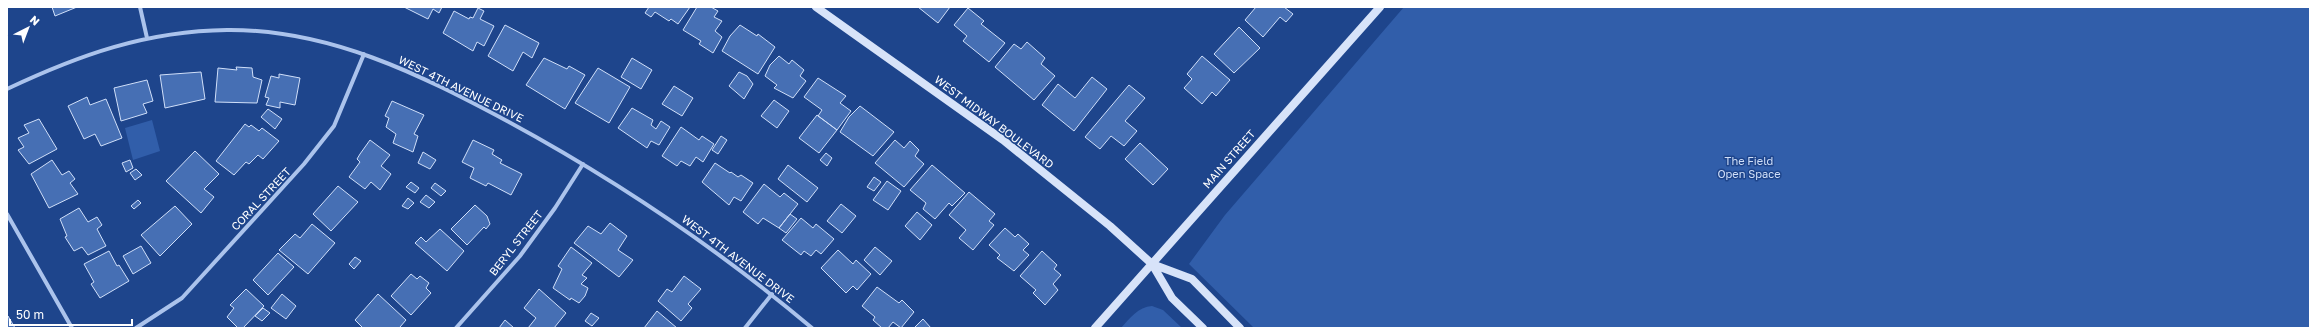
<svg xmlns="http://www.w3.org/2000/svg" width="2317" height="335" font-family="'Golos Text',sans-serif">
  <rect width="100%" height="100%" fill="#1e458c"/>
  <!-- green -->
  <path fill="#315eaa" d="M1404 7H2310V328H1254L1189 264 1225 215Z
    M152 120 160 151 133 160 125 128Z
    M1152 306 1163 310 1182 328H1121C1130 318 1138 307 1152 306Z"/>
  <!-- building -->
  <path fill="#466fb4" stroke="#d0dff9" d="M52 7H77L55 16Z
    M404 7H442L439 13 433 9 428 19Z
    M649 7H690L678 24 671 19 669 21 655 12 651 17 645 13Z
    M697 7H711L718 11 714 17 722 21 715 31 722 37 713 53 699 44 701 41 683 30Z
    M918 7H950L938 23Z
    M1256 7H1284L1293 14 1286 22 1280 17 1263 37 1245 20Z
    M478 8 484 11 480 19 494 26 484 46 477 42 473 51 443 33 454 11 469 19 470 17 473 18Z
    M968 8 984 21 981 24 1005 43 989 62 963 41 967 36 954 25Z
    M505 25 539 43 532 58 523 52 513 71 488 56Z
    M740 25 757 36 758 34 775 47 758 74 722 51 730 36Z
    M1239 27 1260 48 1234 73 1214 54Z
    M1027 42 1045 58 1041 64 1055 76 1034 100 995 67 1014 44 1021 49Z
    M779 56 789 64 792 60 804 70 800 76 806 81 793 98 774 88 777 85 765 76 770 65Z
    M1202 56 1230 80 1216 96 1212 92 1202 104 1184 88 1192 79 1187 74Z
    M544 58 567 69 569 66 585 75 565 109 526 85Z
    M632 58 652 70 641 89 621 77Z
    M236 67 252 68 253 77 262 80 257 103 215 102 218 68 237 70Z
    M598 68 630 87 609 123 575 103Z
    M201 72 205 99 165 108 160 75Z
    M739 72 747 76 753 84 744 99 729 86Z
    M279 74 300 78 295 105 280 102V108L266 105 269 98 265 97 271 76 279 78Z
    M1092 77 1107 89 1074 131 1042 105 1058 84 1075 98Z
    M818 78 846 96 840 103 851 111 837 130 818 116 822 110 804 97Z
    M147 80 153 101 143 104 147 113 121 121 114 88Z
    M1129 85 1145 98 1125 121 1137 131 1124 146 1111 136 1100 149 1085 137Z
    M674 86 693 98 682 116 662 104Z
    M87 97 90 105 106 99 122 138 101 146 95 134 84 139 68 106Z
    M774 100 789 111 777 128 761 116Z
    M392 101 424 115 414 134 418 136 413 152 393 143 396 134 386 127 389 118 385 116Z
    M860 106 894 132 873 156 840 132 849 117Z
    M632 108 653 120 651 125 656 129 661 121 670 127 659 145 651 141 647 148 618 128Z
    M268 109 282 119 275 129 261 117Z
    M817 115 837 130 819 153 799 138Z
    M39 119 57 149 29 164 18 150 24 147 18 138 29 133 24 125Z
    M245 124 249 127 251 125 259 131 262 128 279 141 263 159 258 155 249 164 246 162 234 175 216 161Z
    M681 127 699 140 702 136 714 144 703 162 696 157 690 166 681 161 677 166 662 156Z
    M721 136 727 140 718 154 712 150Z
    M370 140 390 155 381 166 391 174 380 190 371 182 365 189 349 177 360 162 357 159 360 154Z
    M473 140 494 150 492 154 502 160 500 163 522 174 511 195 488 183 486 186 470 178 474 168 462 162Z
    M895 140 904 148 910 141 919 150 915 156 924 164 904 187 875 163Z
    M1140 143 1168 169 1153 185 1125 159Z
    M195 151 219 174 204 189 214 197 201 213 166 181Z
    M423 152 436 160 430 169 418 163Z
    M826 153 832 158 827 166 820 160Z
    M52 160 62 175 69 171 75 179 70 183 78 194 49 208 31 174Z
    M130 160 133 168 126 172 122 163Z
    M715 163 730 173 731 172 738 177 741 175 753 183 741 201 734 197 729 205 702 182Z
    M788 165 818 188 807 202 778 179Z
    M932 165 965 193 952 206 949 203 935 219 923 209 926 203 910 190Z
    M136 169 142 175 135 180 130 173Z
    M874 177 881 182 874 191 867 187Z
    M887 181 901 191 888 210 873 200Z
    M411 182 419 188 415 193 406 187Z
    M435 183 446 191 441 196 431 188Z
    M764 184 780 197 784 193 798 204 779 228 763 218 758 224 743 212Z
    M338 186 358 202 331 231 313 214Z
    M969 192 995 214 989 221 994 225 973 250 959 238 966 230 949 215Z
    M426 195 435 202 429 208 420 202Z
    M408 198 414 203 408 209 402 206Z
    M138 200 141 203 134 209 131 206Z
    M841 204 856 216 842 233 827 221Z
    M475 205 487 216 490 224 486 229 484 227 467 245 451 229Z
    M175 206 192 224 160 256 141 235Z
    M79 208 88 222 97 217 102 225 97 229 106 246 88 255 82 247 74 251 65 237 67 236 60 219Z
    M917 212 932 225 920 240 905 226Z
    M790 214 797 219 786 233 779 228Z
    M801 218 813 228 816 224 834 239 821 254 816 250 811 256 804 251 801 255 782 240Z
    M610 223 627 236 618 250 633 260 619 277 574 243 588 226 601 234Z
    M312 224 335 243 308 274 279 250 295 234 300 238Z
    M1005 228 1015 237 1018 234 1029 244 1023 250 1029 255 1014 271 997 258 1000 255 989 245Z
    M440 229 464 251 447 271 415 243 421 237 426 242Z
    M141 246 151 263 133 274 123 256Z
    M571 247 592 263 582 275 587 278 581 284 588 288 585 296 579 303 571 298 570 300 553 288 562 269 558 266Z
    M875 247 892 261 880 275 864 260Z
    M838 250 853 264 856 260 871 274 857 290 853 286 846 293 821 268Z
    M109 251 117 266 119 265 129 281 100 298 91 284 94 282 84 264Z
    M1042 251 1057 265 1054 269 1061 275 1053 284 1058 290 1045 305 1033 293 1036 290 1020 276Z
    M278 253 294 267 268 295 253 280Z
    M355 257 361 261 354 269 349 264Z
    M411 274 417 279 420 276 429 283 426 288 431 293 411 315 391 296Z
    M684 276 701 289 688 304 692 308 681 321 658 301 667 289 672 292Z
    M877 287 899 303 902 300 914 312 901 328 893 322 888 328H882L873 320 875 317 862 306Z
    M246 289 264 306 243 328H238L227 317 234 308 230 305Z
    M539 289 566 313 554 328H528L536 318 524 308Z
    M282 294 296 306 286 319 271 308Z
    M378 294 406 320 400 327 402 328H363L355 320Z
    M263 308 270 313 262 321 255 316Z
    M657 311 677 328H644Z
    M591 313 599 318 592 326 585 321Z
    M8 316 15 328H7Z
    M923 319 931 328H914Z
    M505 320 514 328H499Z"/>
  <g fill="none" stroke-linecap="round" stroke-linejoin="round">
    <!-- minor -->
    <path stroke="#abc3ec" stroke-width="4" d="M140 7 147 38
      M7 89C79 55 146 31 227 30 329 29 419 74 507 121 616 180 717 248 812 328
      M7 214 72 328
      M136 328 182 298 304 164 334 126 364 54
      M456 328 520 256 555 208 583 164
      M745 328 772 294"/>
    <!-- secondary -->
    <path stroke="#d7e3f9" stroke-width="8" d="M816 7 1003 140 1110 226 1152 264 1172 298 1203 328
      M1152 264 1192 279 1240 328
      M1095 328 1380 7"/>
  </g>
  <g text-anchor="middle" stroke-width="3" stroke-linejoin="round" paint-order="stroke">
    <!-- street labels -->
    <g font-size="11" fill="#fff" stroke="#1e458c">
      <text transform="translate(461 89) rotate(26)" y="4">WEST 4TH AVENUE DRIVE</text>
      <text transform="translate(994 122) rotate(37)" y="4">WEST MIDWAY BOULEVARD</text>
      <text transform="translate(1229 159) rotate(-49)" y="4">MAIN STREET</text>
      <text transform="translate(261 199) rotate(-47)" y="4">CORAL STREET</text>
      <text transform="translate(516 243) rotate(-52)" y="4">BERYL STREET</text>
      <text transform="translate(738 259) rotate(37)" y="4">WEST 4TH AVENUE DRIVE</text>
    </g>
    <!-- park labels -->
    <g font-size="11" fill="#d0dff9" stroke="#1e458c">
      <text x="1749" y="165">The Field<tspan x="1749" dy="13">Open Space</tspan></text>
    </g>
  </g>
  <!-- border -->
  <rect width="2317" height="335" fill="none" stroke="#ffffff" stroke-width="16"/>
  <!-- north arrow -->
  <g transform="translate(28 28) rotate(42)" stroke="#1e458c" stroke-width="3" paint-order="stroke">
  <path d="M0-3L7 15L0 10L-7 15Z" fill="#ffffff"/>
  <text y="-6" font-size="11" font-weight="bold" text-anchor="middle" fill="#ffffff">N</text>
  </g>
  <!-- scale -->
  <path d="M10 319v6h122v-6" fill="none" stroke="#ffffff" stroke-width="2"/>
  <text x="16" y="319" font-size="12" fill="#ffffff" stroke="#1e458c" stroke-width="3" paint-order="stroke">50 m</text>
</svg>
